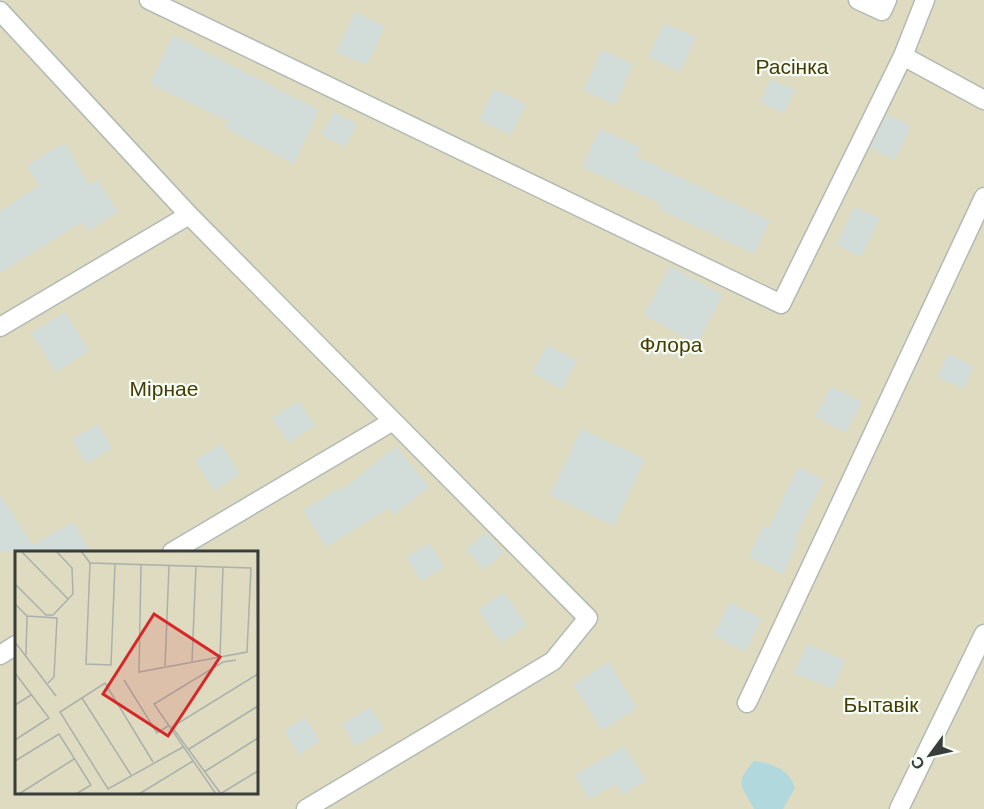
<svg xmlns="http://www.w3.org/2000/svg" width="984" height="809" font-family="Barlow,sans-serif">
  <rect width="100%" height="100%" fill="#f5fdf7"/>
  <!-- green -->
  <path fill="#dfdbc0" fill-rule="evenodd" d="M0 0H984V809H0ZM16 552H256V792H16Z"/>
  <!-- water -->
  <path fill="#b1d9dd" d="M754 761C772 763 789 769 795 788L783 809H754C741 784 734 784 754 761Z"/>
  <!-- building -->
  <path fill="#d2ddda" d="M355 12 385 27 367 65 336 52Z
    M664 23 696 37 680 72 648 57Z
    M173 35 319 110 294 164 224 127 228 121 150 84Z
    M602 50 633 64 615 105 583 90Z
    M771 79 795 90 784 114 760 102Z
    M494 89 526 104 511 135 479 120Z
    M334 112 357 124 345 147 321 135Z
    M887 114 911 126 895 160 870 148Z
    M600 129 640 147 636 156 770 221 754 254 659 209 661 204 582 167Z
    M65 143 89 185 98 180 118 212 88 231 82 222 0 273V211L39 186 27 165Z
    M854 207 880 218 861 257 836 245Z
    M670 266 723 295 697 344 644 315Z
    M65 312 89 351 56 372 31 333Z
    M547 345 577 361 562 389 532 373Z
    M948 354 974 366 964 389 937 377Z
    M831 386 862 402 846 433 815 417Z
    M299 401 315 426 288 443 272 418Z
    M98 424 112 448 86 464 72 439Z
    M581 429 645 459 614 526 550 495Z
    M221 444 240 474 214 491 195 460Z
    M396 446 429 487 394 515 389 508 326 547 303 510 339 488 341 491Z
    M798 467 824 480 794 540 798 542 783 574 749 557 763 526 769 528Z
    M0 495 33 545 73 522 91 552H0Z
    M486 532 504 553 484 570 466 549Z
    M429 543 444 567 421 581 406 557Z
    M504 592 527 625 501 643 478 610Z
    M730 602 762 619 745 652 713 635Z
    M807 644 845 660 833 689 794 673Z
    M609 662 637 708 602 730 573 685Z
    M370 707 384 729 355 746 342 724Z
    M305 717 320 741 299 755 284 731Z
    M624 746 646 780 623 795 616 784 589 799 575 775Z"/>
  <g fill="none" stroke-linecap="round" stroke-linejoin="round">
    <!-- lane casing -->
    <g stroke="#b2bab4" stroke-width="21">
      <path id="lane" d="M149 0 781 304 903 56 925 0
        M858 0 882 11 887 0
        M0 11 189 215 588 618 553 661 306 809
        M903 56 984 100
        M0 327 189 215
        M172 552 393 421
        M0 655 16 645
        M747 703 984 197
        M899 809 984 634"/>
    </g>
    <!-- lane -->
    <use href="#lane" stroke="#fff" stroke-width="18"/>
  </g>
  <g text-anchor="middle" stroke-width="4.5" stroke-linejoin="round" paint-order="stroke">
    <!-- park labels -->
    <g font-size="21" fill="#453c02" stroke="#f5fdf7">
      <text x="792" y="74">Расінка</text>
      <text x="671" y="352">Флора</text>
      <text x="164" y="396">Мірнае</text>
      <text x="881" y="712">Бытавік</text>
    </g>
  </g>
  <!-- overview -->
  <g transform="translate(15 551)">
    <rect width="243" height="243" fill="#f5fdf7"/>
    <path d="M0 0 243 2V243H0Z" fill="#dfdbc0"/>
    <path fill="none" stroke="#aab0ab" stroke-width="1.5" d="M6 0 53 48M66 0 75 12 236 17 232 101 124 121 126 14M242 0 243 93M75 12 71 113 96 114 100 13M0 33 31 64H38L58 43 57 17 41 0M0 53 12 65 42 67 39 126 33 132M0 91 41 145M11 104 12 65M205 105 208 16M177 110 181 15M150 115 154 15M0 122 34 167 0 189M109 129 142 182 153 175M67 147 116 224M0 154 16 144M174 198 243 155M0 210 44 183 76 234 61 243M138 211 90 132 45 161 93 238 168 196M189 221 243 187M4 243 59 208M124 243 178 210M201 243 139 153 208 111 221 109M205 243 243 220M206 243 157 176 243 123"/>
    <path fill="#d62828" fill-opacity="0.15" stroke="#d62828" stroke-width="3" d="M139 63 205 106 153 185 88 143Z"/>
    <rect width="243" height="243" fill="none" stroke="#393c39" stroke-width="3"/>
  </g>
  <!-- north arrow -->
  <g transform="translate(930 755) rotate(237)" stroke="#f5fdf7" stroke-width="4.5" paint-order="stroke">
  <path d="M0-4.5L10 22L0 15L-10 22Z" fill="#393c39"/>
  <text y="-9" font-size="16" font-weight="bold" text-anchor="middle" fill="#393c39">С</text>
  </g>
</svg>
